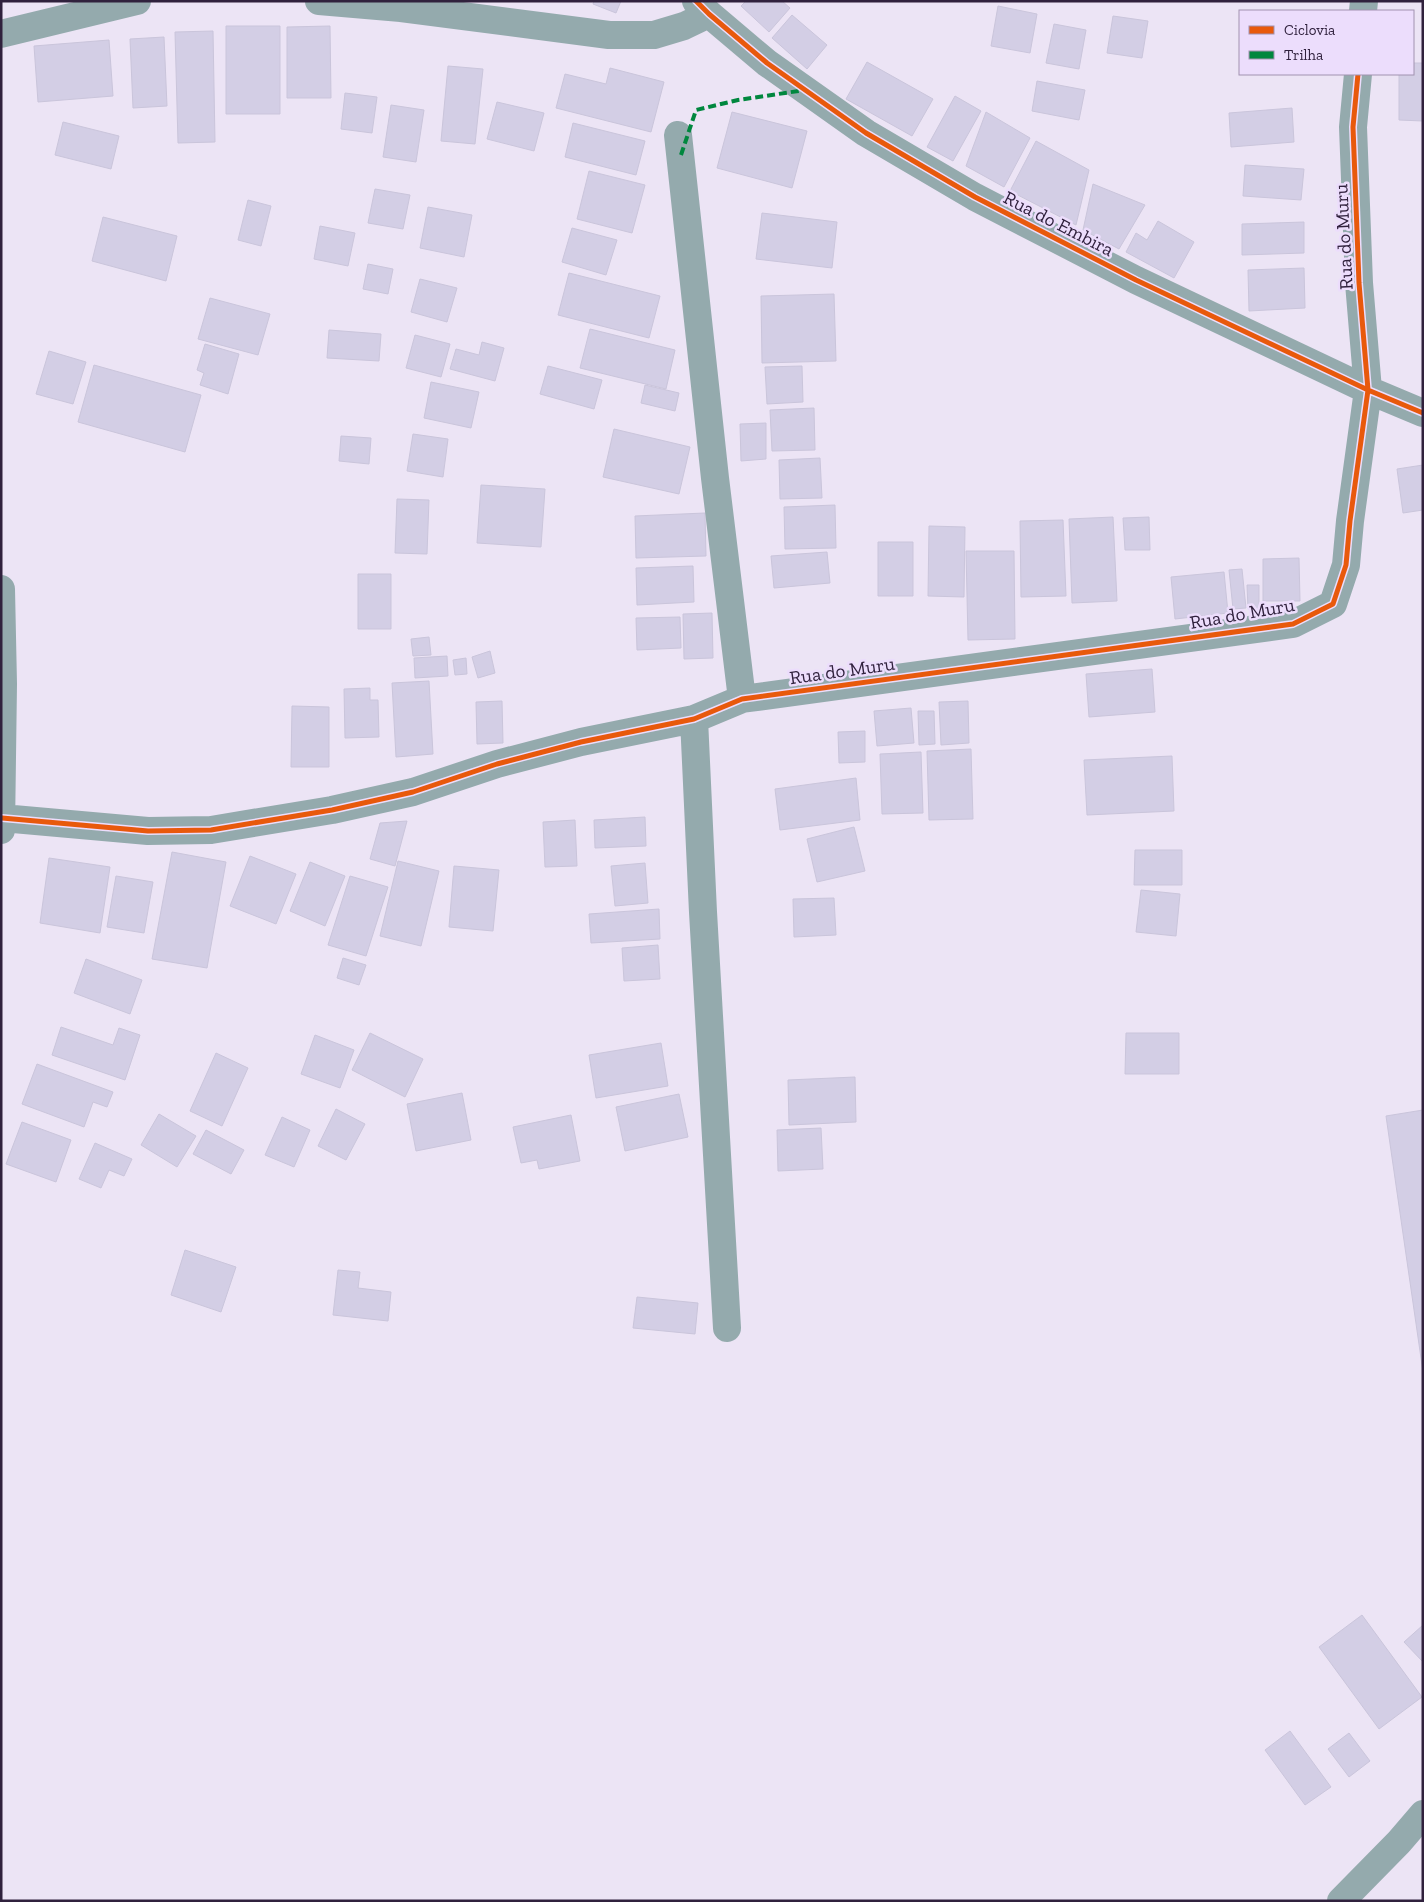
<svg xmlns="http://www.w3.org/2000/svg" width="1424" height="1902" font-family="'Zilla Slab',serif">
  <rect width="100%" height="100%" fill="#ece4f5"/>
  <!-- building -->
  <path fill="#d3cee5" stroke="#cac5db" d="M594 1H621L616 13 593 4Z
    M746 1H782L790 8 769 32 741 6Z
    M998 6 1037 14 1030 53 991 46Z
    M792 15 827 45 807 69 772 38Z
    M1113 16 1148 21 1142 58 1107 53Z
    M1054 24 1086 30 1079 69 1046 63Z
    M226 26H280V114H226Z
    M330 26 331 98H287V27Z
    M213 31 215 142 178 143 175 32Z
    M164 37 167 106 133 108 130 39Z
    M109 40 113 96 38 102 34 46Z
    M867 62 933 99 912 136 846 99Z
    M1413 63H1423V121L1399 120V74H1413Z
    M448 66 483 69 475 144 441 141Z
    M610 68 664 82 651 132 556 108 565 74 606 84Z
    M1037 81 1085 90 1079 120 1032 111Z
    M345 93 377 97 372 133 341 129Z
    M955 96 981 111 953 161 927 147Z
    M497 102 544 113 534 151 487 139Z
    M391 105 424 110 416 162 383 157Z
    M1292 108 1294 142 1231 147 1229 113Z
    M732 112 807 131 792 188 717 168Z
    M986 112 1030 138 1004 187 966 166Z
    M63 122 119 136 111 169 55 155Z
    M573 123 645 141 636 175 565 157Z
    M1036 141 1089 170 1076 225 1010 191Z
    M1245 165 1304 169 1301 200 1243 196Z
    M589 171 645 185 632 233 577 219Z
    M1093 184 1145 205 1119 249 1083 230Z
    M375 189 410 195 403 229 368 223Z
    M248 200 271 206 261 246 238 240Z
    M428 207 472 215 464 257 420 248Z
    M762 213 837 222 832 268 756 259Z
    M103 217 177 236 166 281 92 261Z
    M1158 221 1194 242 1174 278 1126 252 1136 233 1147 240Z
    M1304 222V253L1242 255V224Z
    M320 226 355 233 348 266 314 259Z
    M572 228 617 240 606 275 562 262Z
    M368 264 393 269 388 294 363 289Z
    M1304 268 1305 308 1249 311 1248 270Z
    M569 273 660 296 649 338 558 315Z
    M420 279 457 288 447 322 411 312Z
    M834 294 836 361 762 363 761 296Z
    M210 298 270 314 258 355 198 339Z
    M590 329 675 350 666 389 580 368Z
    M329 330 381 334 379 361 327 358Z
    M415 335 450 344 441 377 406 368Z
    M482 342 504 348 495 381 450 369 456 349 479 355Z
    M205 344 239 354 228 394 200 385 204 373 197 370Z
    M49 351 86 362 73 404 36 394Z
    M94 365 201 395 185 452 78 422Z
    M548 366 602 380 594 409 540 394Z
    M802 366 803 402 767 404 765 367Z
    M431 382 479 392 471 428 424 418Z
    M645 385 679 393 675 411 641 403Z
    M814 408 815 450 772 451 770 410Z
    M766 423V459L741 461 740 424Z
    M614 429 690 447 679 494 603 477Z
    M413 434 448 439 443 477 407 471Z
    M341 436 371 438 369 464 339 461Z
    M820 458 822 498 780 499 779 460Z
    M1423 465V510L1403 513 1397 469Z
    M481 485 545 489 541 547 477 543Z
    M397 499 429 500 427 554 395 553Z
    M835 505 836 548 785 549 784 507Z
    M705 513 706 556 636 558 635 516Z
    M1113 517 1117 601 1072 603 1069 519Z
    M1149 517 1150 550H1125L1123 518Z
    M1063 520 1066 596 1021 597 1020 521Z
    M929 526 965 527 964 597 928 596Z
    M878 542H913V596H878Z
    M966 551H1014L1015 639 968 640Z
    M827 552 830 583 774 588 771 556Z
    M1299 558 1300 601H1263V559Z
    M693 566 694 602 637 605 636 568Z
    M1242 569 1246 608 1233 609 1229 570Z
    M1224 572 1228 613 1175 619 1171 577Z
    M358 574H391V629H358Z
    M1247 585H1259V608L1248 609Z
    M712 613 713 658 684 659 683 614Z
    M680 617 681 648 637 650 636 618Z
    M429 637 431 655 413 656 411 639Z
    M490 651 495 673 478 678 472 657Z
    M447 656 448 676 415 678 414 658Z
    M466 658 467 674 455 675 453 660Z
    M1152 669 1155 712 1089 717 1086 674Z
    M429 681 433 754 396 757 392 683Z
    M370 688V700H378L379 737 345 738 344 689Z
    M502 701 503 743 477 744 476 702Z
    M968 701 969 743 941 745 939 702Z
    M292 706 329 707V767H291Z
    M911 708 914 743 877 746 874 711Z
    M918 711H934L935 744 919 745Z
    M865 731V762L839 763 838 732Z
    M971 749 973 819 929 820 927 751Z
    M921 752 923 813 882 814 880 754Z
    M1172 756 1174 811 1087 815 1084 760Z
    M856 778 860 820 780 830 775 789Z
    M645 817 646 846 595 848 594 820Z
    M575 820 577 866 545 867 543 822Z
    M407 821 395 866 370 859 380 823Z
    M854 827 865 871 817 882 807 839Z
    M1135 850H1182V885H1134Z
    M172 852 226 862 207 968 152 959Z
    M250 856 296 874 276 924 230 906Z
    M49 858 110 867 100 933 40 923Z
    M398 861 439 871 421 946 380 936Z
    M310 862 345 876 325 926 290 911Z
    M645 863 648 903 615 906 611 866Z
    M454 866 499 870 493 931 449 927Z
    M116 876 153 882 144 933 107 927Z
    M350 876 388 887 366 956 328 945Z
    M1141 890 1180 894 1176 936 1136 932Z
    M834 898 836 935 794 937 793 899Z
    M659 909 660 939 591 943 589 914Z
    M658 945 660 979 624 981 622 948Z
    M343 958 366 965 359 985 337 978Z
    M86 959 142 980 130 1014 74 993Z
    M61 1027 113 1045 119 1028 140 1035 125 1080 52 1055Z
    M370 1033 423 1059 405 1097 352 1070Z
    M1126 1033H1179V1074H1125Z
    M315 1035 354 1050 340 1088 301 1074Z
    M661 1043 668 1086 596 1098 589 1055Z
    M216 1053 248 1068 222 1126 190 1111Z
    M37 1064 113 1092 107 1107 93 1102 84 1127 22 1104Z
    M855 1077 856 1122 789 1125 788 1080Z
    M462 1093 471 1140 416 1151 407 1104Z
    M679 1094 688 1137 625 1151 616 1107Z
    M336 1109 365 1124 346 1160 318 1146Z
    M1423 1110V1372L1386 1116Z
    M159 1114 196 1136 177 1167 141 1145Z
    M571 1115 580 1161 539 1169 537 1160 521 1163 513 1127Z
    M282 1117 310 1130 294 1167 265 1155Z
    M22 1122 71 1140 56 1182 6 1164Z
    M821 1128 823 1169 778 1171 777 1130Z
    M206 1130 244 1150 231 1174 193 1154Z
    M95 1143 132 1159 124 1176 109 1170 101 1188 79 1179Z
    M185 1250 236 1267 221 1312 171 1295Z
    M338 1270 360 1272 358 1288 391 1292 388 1321 333 1315Z
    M637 1297 698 1303 695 1334 633 1328Z
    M1362 1615 1422 1697 1379 1729 1319 1647Z
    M1423 1625V1662L1404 1642Z
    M1290 1731 1331 1787 1305 1805 1265 1750Z
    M1349 1733 1370 1761 1349 1777 1328 1749Z"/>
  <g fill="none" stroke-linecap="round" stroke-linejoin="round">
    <!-- minor -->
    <path stroke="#94aaad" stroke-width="28" d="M319 1 401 8 609 35H654L684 26 709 14
      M696 1 709 14 767 63 866 133 975 197 1136 280 1368 390 1423 413
      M1363 11 1364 1
      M1 34 137 1
      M678 135 715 478 742 699
      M1 589 3 684 1 830
      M694 719 703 912 727 1328
      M2 818 148 831 211 830 332 810 413 792 497 764 581 742 694 719 742 699 1293 624 1333 604 1346 565 1350 521 1368 390 1359 283 1353 127 1358 74
      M1341 1901 1399 1842 1423 1814"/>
    <!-- quiet -->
    <path stroke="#00873e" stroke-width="4" stroke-dasharray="8 4" stroke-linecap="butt" d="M681 155 696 110 738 100 805 90"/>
    <!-- cycleway casing -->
    <g stroke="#ecddfc" stroke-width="8">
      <path id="cycleway" d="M696 1 709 14 767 63 866 133 975 197 1136 280 1368 390 1423 413
        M2 818 148 831 211 830 332 810 413 792 497 764 581 742 694 719 742 699 1293 624 1333 604 1346 565 1350 521 1368 390 1359 283 1353 127 1358 74"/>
    </g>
    <!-- cycleway -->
    <use href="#cycleway" stroke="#e8590c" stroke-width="5"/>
  </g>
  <g text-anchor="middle" stroke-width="5" stroke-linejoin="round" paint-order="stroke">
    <!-- street labels -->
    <g font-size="19" fill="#30213d" stroke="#ecddfc">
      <text transform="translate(1059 223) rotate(27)" y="7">Rua do Embira</text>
      <text transform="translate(1343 237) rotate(-93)" y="7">Rua do Muru</text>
      <text transform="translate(1242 613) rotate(-10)" y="7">Rua do Muru</text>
      <text transform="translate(842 670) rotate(-8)" y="7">Rua do Muru</text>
    </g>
  </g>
  <!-- border -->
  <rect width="1424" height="1902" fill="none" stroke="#30213d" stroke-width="5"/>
  <!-- legend -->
  <rect x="1239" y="10" width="175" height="65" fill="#ecddfc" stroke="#a192b0"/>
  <rect x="1249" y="26" width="25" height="8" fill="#e8590c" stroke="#a192b0"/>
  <text x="1284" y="35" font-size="15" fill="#30213d">Ciclovia</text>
  <rect x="1249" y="51" width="25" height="8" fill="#00873e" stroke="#a192b0"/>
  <text x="1284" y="60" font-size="15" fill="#30213d">Trilha</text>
</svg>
